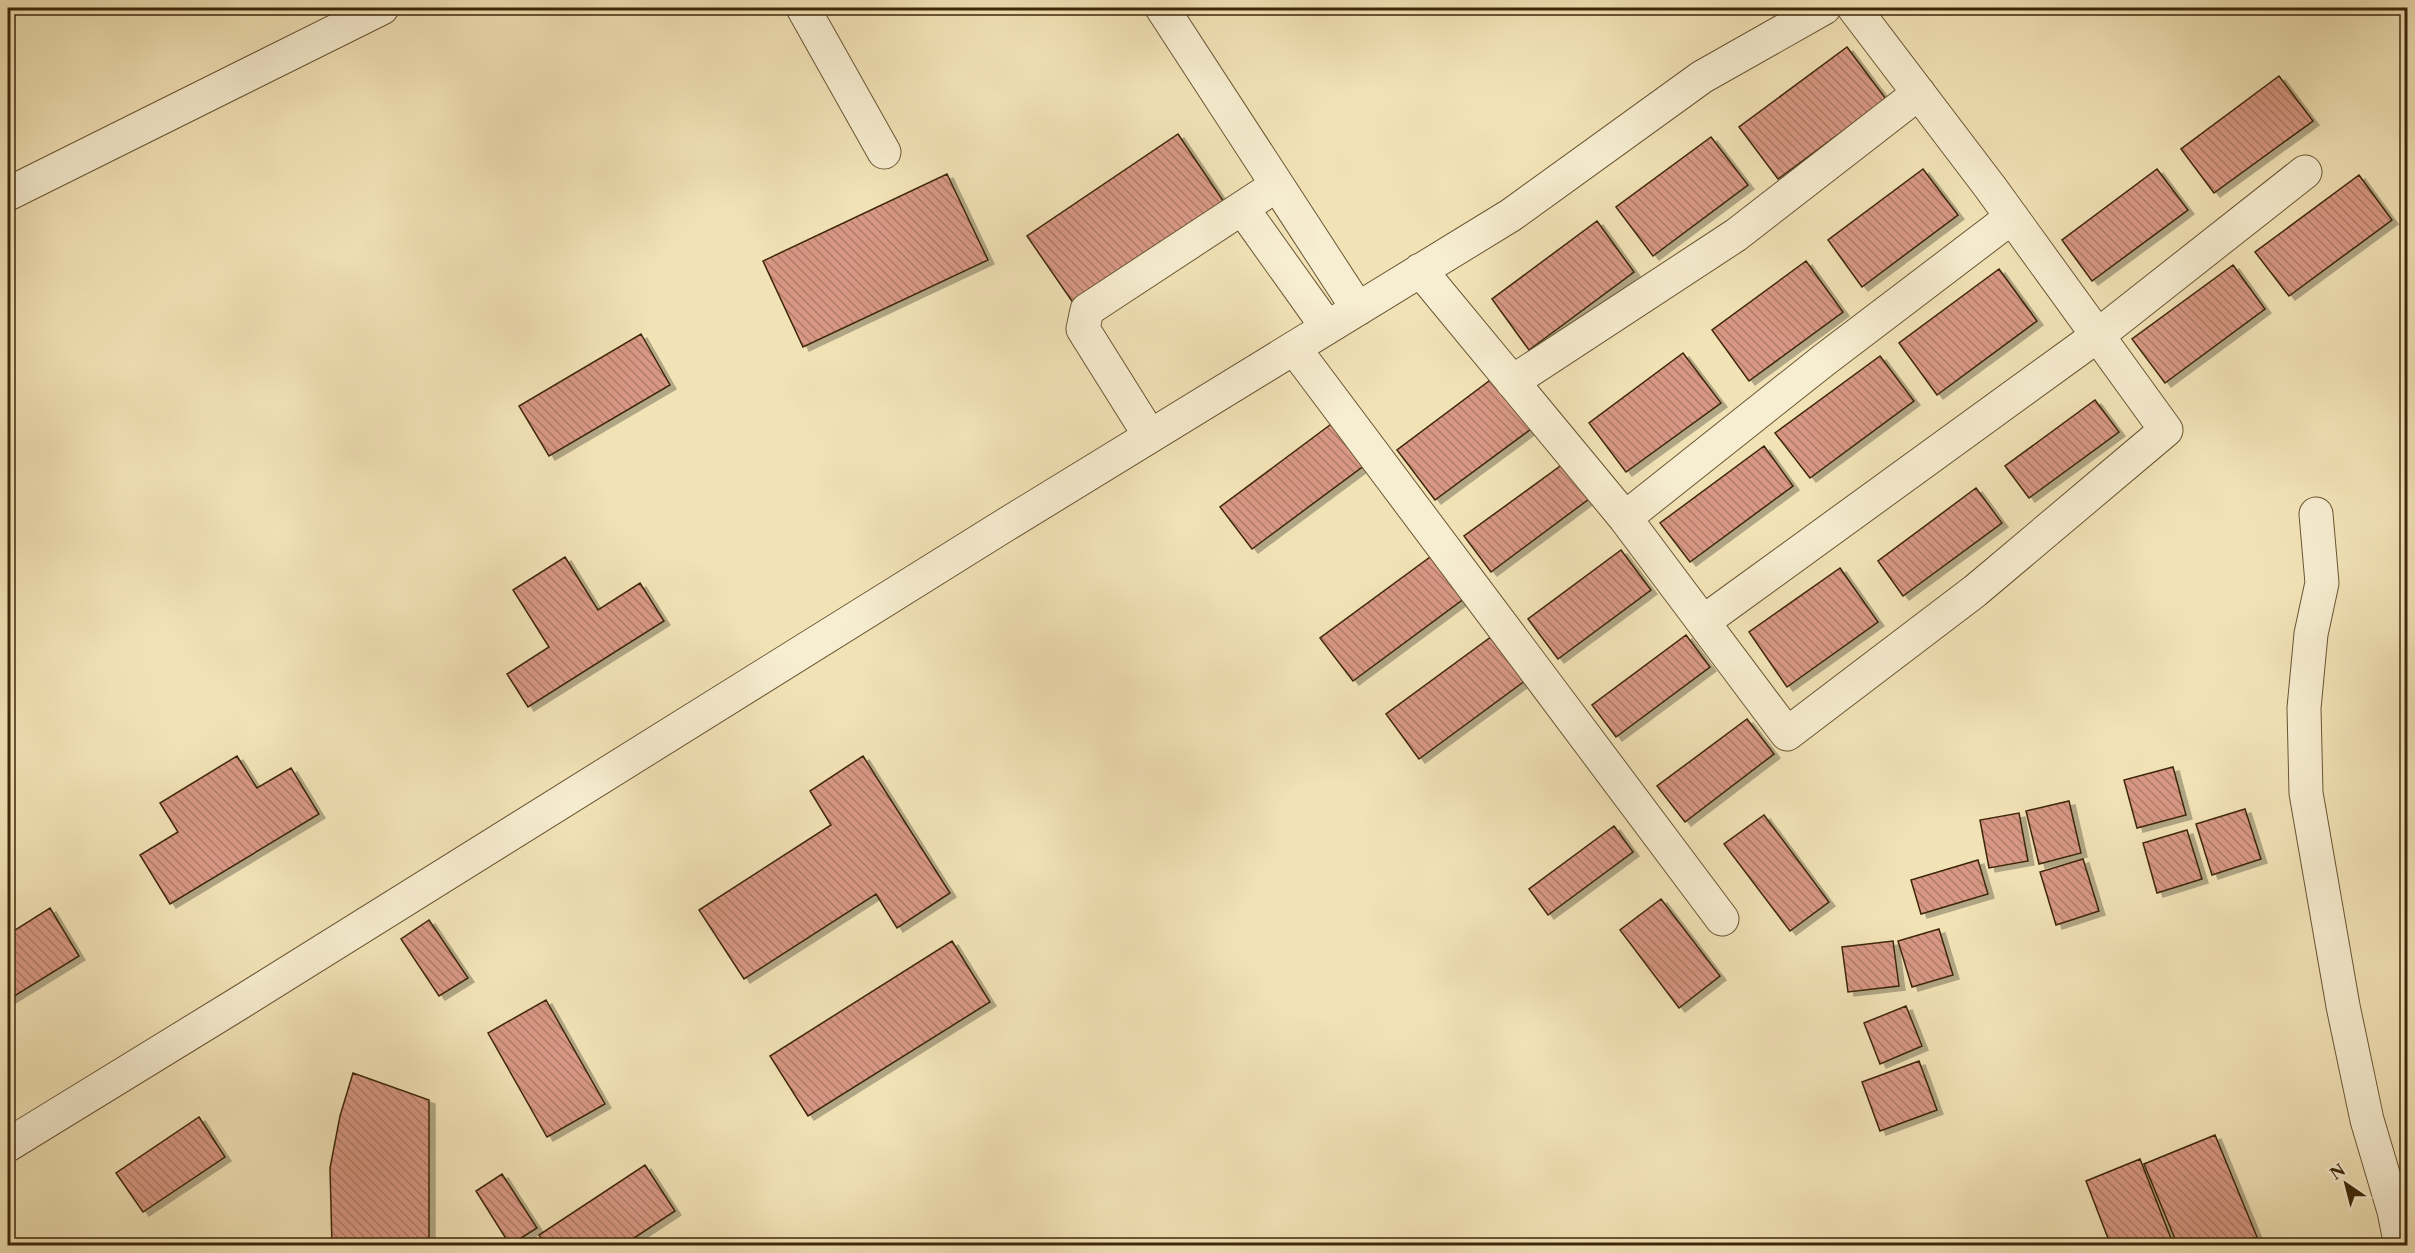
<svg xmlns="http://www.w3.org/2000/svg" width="2415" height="1253" font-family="'Libre Caslon Text',serif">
  <defs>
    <pattern id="building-back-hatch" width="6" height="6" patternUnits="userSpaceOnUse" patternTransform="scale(1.5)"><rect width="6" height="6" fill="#d89884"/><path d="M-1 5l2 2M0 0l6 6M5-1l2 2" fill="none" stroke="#b07c6a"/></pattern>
    <filter id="shadow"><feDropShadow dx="6" dy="4" stdDeviation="0" flood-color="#0004"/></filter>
  </defs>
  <rect width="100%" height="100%" fill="#f2e3b7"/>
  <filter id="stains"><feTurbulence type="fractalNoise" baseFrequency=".00333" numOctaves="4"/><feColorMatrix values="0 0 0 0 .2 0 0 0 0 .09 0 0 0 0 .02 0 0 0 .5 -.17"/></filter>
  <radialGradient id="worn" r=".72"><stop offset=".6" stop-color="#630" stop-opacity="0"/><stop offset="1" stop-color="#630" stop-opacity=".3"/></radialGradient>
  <!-- building -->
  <path fill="url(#building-back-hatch)" stroke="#3d2709" stroke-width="1.5" filter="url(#shadow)" d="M1847 47 1886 99 1778 179 1739 127Z
    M2279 76 2313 121 2214 193 2181 149Z
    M1178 134 1226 205 1076 307 1027 236Z
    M1711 137 1748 185 1653 256 1616 207Z
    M1923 169 1958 215 1862 287 1828 240Z
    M2157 169 2188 210 2092 281 2062 240Z
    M947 174 988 260 803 347 763 261Z
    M2359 175 2392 220 2289 296 2255 252Z
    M1597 221 1634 272 1529 350 1492 299Z
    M1806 261 1843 312 1749 381 1712 330Z
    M2233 265 2265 309 2165 383 2132 339Z
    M1999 269 2037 321 1937 395 1899 343Z
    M641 334 670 385 549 456 519 406Z
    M1683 353 1721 403 1626 472 1589 423Z
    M1880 356 1914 401 1810 478 1775 433Z
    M1493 378 1531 429 1435 500 1397 450Z
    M2095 400 2119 432 2029 498 2005 466Z
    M1338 419 1369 462 1252 549 1220 507Z
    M1764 446 1793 486 1690 562 1660 523Z
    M1563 464 1589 499 1491 572 1464 536Z
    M1976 488 2002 523 1903 596 1878 561Z
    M1441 549 1473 592 1353 681 1320 638Z
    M1621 550 1651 590 1558 659 1528 619Z
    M565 557 598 610 640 583 664 621 528 707 507 674 549 647 513 590Z
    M1840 568 1878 622 1787 687 1749 632Z
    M1499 631 1533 675 1419 759 1386 714Z
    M1686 635 1710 667 1616 737 1592 705Z
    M1747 719 1774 754 1685 822 1657 786Z
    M237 756 257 788 291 768 319 814 170 904 140 855 178 832 160 803Z
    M863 756 950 893 897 928 876 894 744 979 699 910 831 825 810 791Z
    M2173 767 2186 815 2137 828 2124 780Z
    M2069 801 2081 853 2039 864 2026 811Z
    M2245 809 2261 859 2212 875 2196 824Z
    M2019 813 2028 861 1989 868 1980 820Z
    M1764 815 1829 902 1790 931 1724 844Z
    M1614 826 1633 852 1548 915 1529 889Z
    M2187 830 2202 879 2157 893 2143 843Z
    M2083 859 2099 911 2056 925 2040 872Z
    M1978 860 1988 894 1921 914 1911 880Z
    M1661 899 1720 976 1679 1008 1620 930Z
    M50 908 79 956 8 1000V932L9 934Z
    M429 920 468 978 439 996 401 939Z
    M1939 929 1953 975 1912 987 1898 941Z
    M952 941 990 1002 808 1116 770 1056Z
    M1893 941 1899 986 1848 992 1842 947Z
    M546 1000 605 1104 547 1137 488 1033Z
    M1906 1006 1922 1046 1880 1064 1864 1023Z
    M1919 1061 1937 1110 1880 1131 1862 1082Z
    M353 1073 429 1100V1246H332L330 1168 340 1116Z
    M199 1117 225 1157 143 1212 116 1173Z
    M2215 1135 2257 1237 2237 1246H2178L2144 1164Z
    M2140 1159 2174 1246H2111L2086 1181Z
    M645 1165 675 1211 622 1246H546L539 1235Z
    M502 1174 537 1228 510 1245 476 1191Z"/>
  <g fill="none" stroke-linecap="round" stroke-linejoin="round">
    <!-- minor casing -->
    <g stroke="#6a5634" stroke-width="35">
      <path id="minor" d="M803 8 884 152
        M1162 8 1358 309
        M8 194 382 8
        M1242 208 1327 327
        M1420 270 1625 518 1787 734 1975 591 2166 430 1990 187 1854 8
        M1294 348 1722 919
        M1512 382 1736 235 1919 93
        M1150 436 1083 329 1087 310 1277 185
        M2316 514 2322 583 2311 634 2304 708 2306 793 2343 1006 2367 1120 2394 1211 2401 1246
        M1625 518 1824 360 2012 217
        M1703 622 2097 336 2305 172
        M8 1145 241 1002 1002 527 1511 215 1702 77 1824 8"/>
    </g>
    <!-- minor -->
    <use href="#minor" stroke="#f7edd0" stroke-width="33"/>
  </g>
  <!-- margin -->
  <rect width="2415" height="1253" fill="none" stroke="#f2e3b7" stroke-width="30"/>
  <rect x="9" y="9" width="2397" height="1235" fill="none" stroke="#3d2709" stroke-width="3"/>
  <rect x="15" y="15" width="2385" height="1223" fill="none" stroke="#3d2709" stroke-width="1.5"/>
  <!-- north arrow -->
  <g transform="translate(2346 1184) rotate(325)" stroke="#f7edd0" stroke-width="4.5" paint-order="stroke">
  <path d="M0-4.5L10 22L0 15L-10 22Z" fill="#3d2709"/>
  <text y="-9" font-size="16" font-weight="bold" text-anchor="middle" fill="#3d2709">N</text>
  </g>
  <rect width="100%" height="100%" filter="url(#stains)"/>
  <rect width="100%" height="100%" fill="url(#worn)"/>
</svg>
